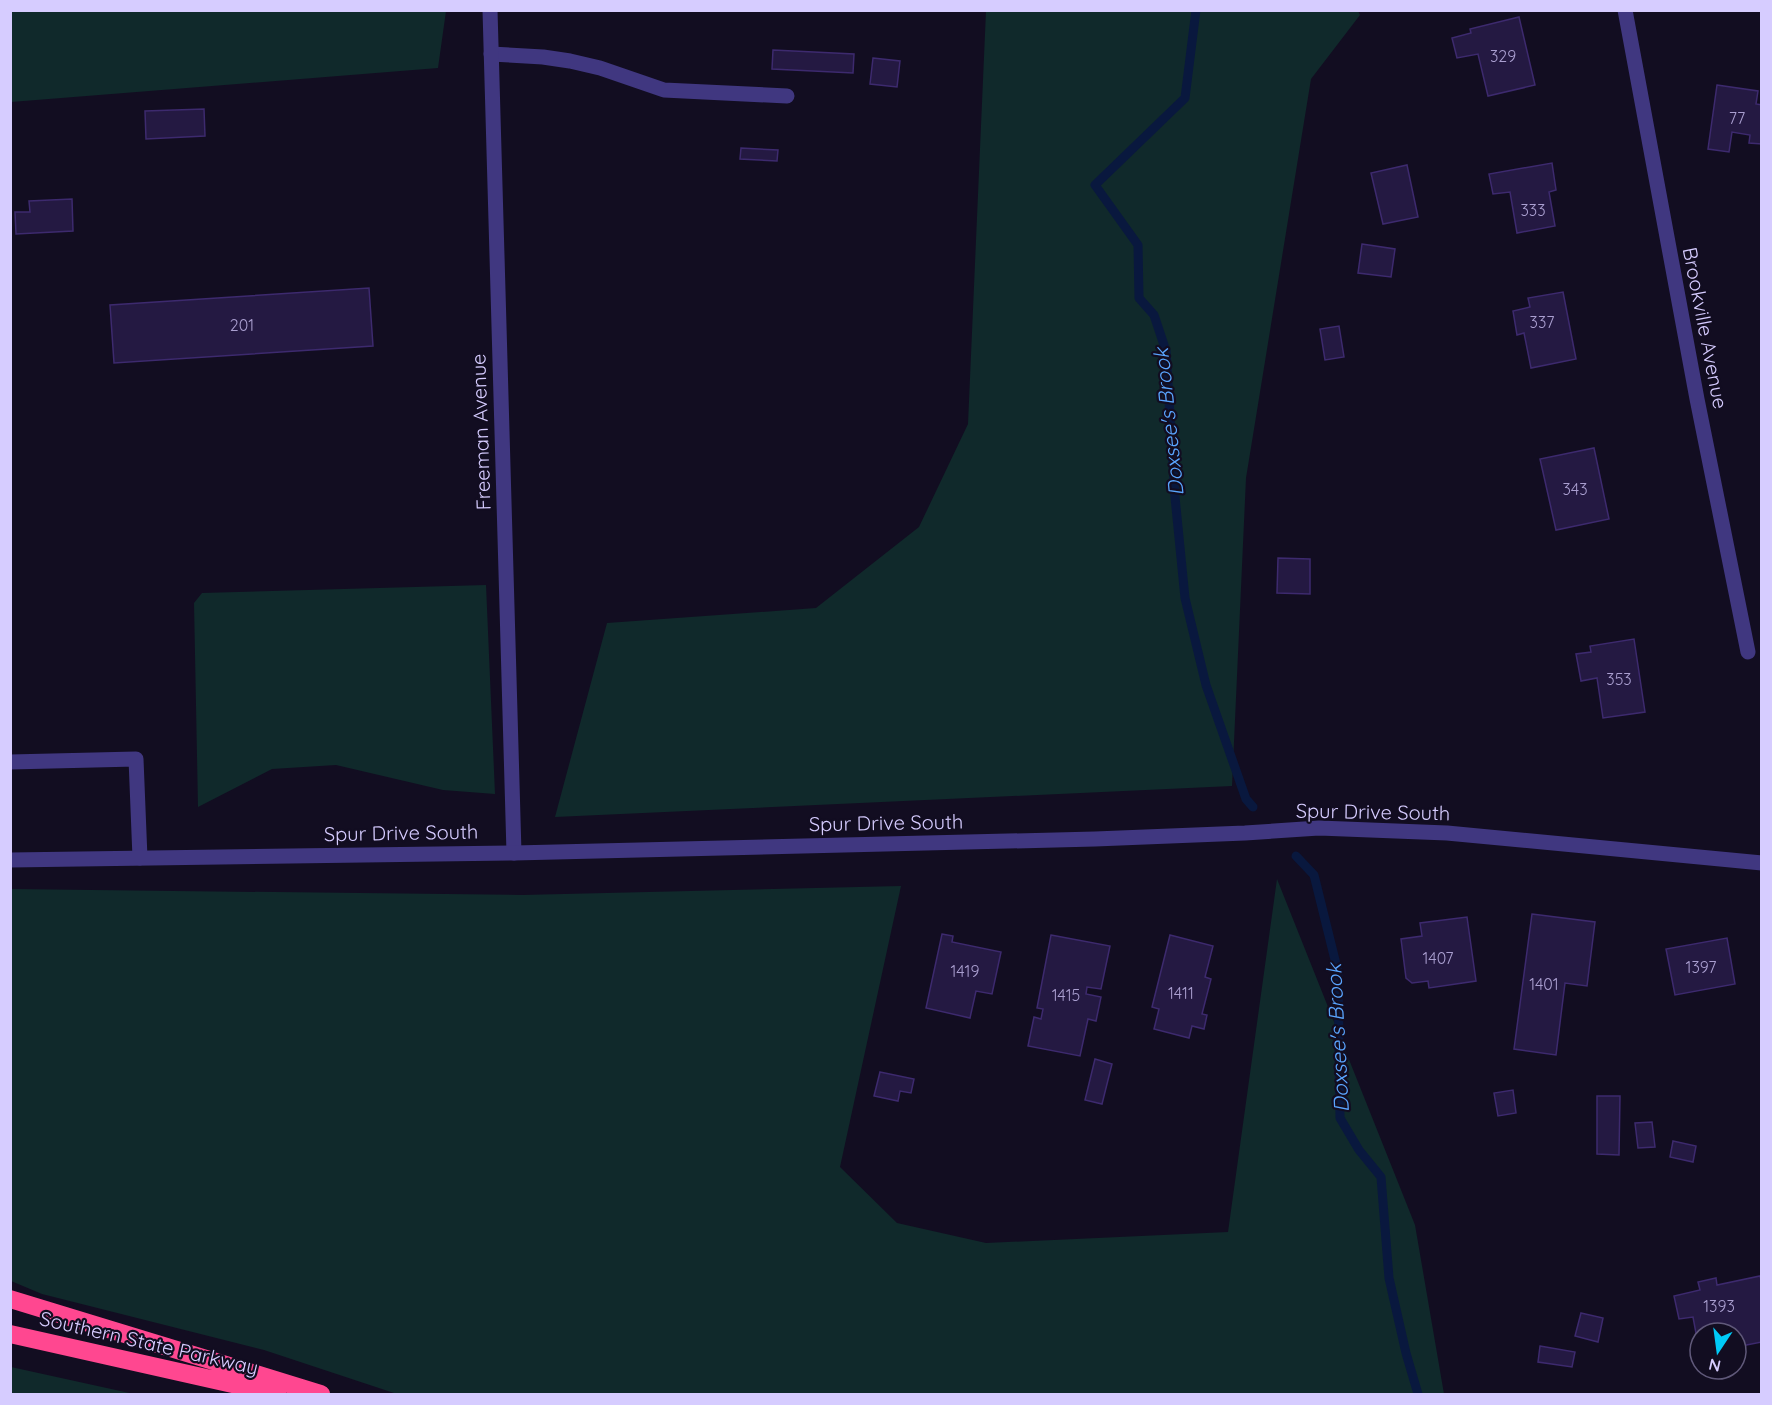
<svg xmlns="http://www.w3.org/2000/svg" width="1772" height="1405" font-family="Quicksand,sans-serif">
  <rect width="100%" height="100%" fill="#120d21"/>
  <!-- green -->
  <path fill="#10292b" d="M11 10H446V11L438 68 11 102Z
    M986 11H1358L1360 15 1311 79 1246 478 1232 786 555 817 607 623 816 608 919 527 968 424Z
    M486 585 495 794 443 790 336 765 272 769 198 807 194 603 202 593Z
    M1277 879 1415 1225 1444 1394H397L264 1350 42 1294 11 1281V889L522 895 901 886 840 1167 897 1223 986 1243 1228 1232Z
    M10 1367H11L134 1394H11Z"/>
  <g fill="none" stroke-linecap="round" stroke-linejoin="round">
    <!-- stream -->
    <path stroke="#09183e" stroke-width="9" d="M1196 10 1185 98 1095 185 1138 245 1139 298 1154 315 1166 351 1175 497 1185 598 1206 685 1246 799 1253 807
      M1296 856 1314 875 1338 972 1340 1118 1359 1150 1381 1177 1389 1278 1406 1353 1418 1394"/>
  </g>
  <!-- building -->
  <path fill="#241942" stroke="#3d2a6e" stroke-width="1.5" d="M1519 17 1535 85 1488 96 1478 54 1457 58 1452 38 1471 33 1470 29Z
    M773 50 854 54 853 73 772 69Z
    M873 58 900 61 897 87 870 84Z
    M1717 85 1758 91 1756 104 1762 105V144L1749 143 1750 135 1732 132 1729 152 1708 149Z
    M204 109 205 136 146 139 145 111Z
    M741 148 778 150 777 161 740 159Z
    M1552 163 1556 190 1549 192 1555 226 1517 233 1510 192 1493 194 1489 174Z
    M1407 165 1418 217 1383 224 1371 173Z
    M72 199 73 231 16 234 15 212H30L29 201Z
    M1362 244 1395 249 1391 277 1358 273Z
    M369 288 373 346 114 363 110 305Z
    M1563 292 1576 359 1531 368 1524 333 1517 335 1513 311 1530 307 1528 298Z
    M1339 326 1344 357 1325 360 1320 329Z
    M1594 448 1609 519 1556 530 1540 459Z
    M1278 558 1310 559V594L1277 593Z
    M1634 639 1645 712 1603 718 1597 678 1581 681 1576 654 1591 652 1590 646Z
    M1532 914 1595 922 1587 986 1565 983 1556 1055 1514 1049Z
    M1467 917 1476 981 1429 988 1428 981 1412 983 1406 978 1401 939 1422 936 1420 923Z
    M942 934 953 936 952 942 1001 952 992 994 976 991 970 1018 926 1008Z
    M1051 935 1110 946 1101 989 1087 987 1086 994 1101 997 1096 1021 1088 1019 1080 1056 1028 1046 1034 1017 1041 1019 1043 1009 1037 1008Z
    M1170 935 1213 946 1205 977 1211 979 1202 1014 1207 1015 1204 1029 1192 1026 1189 1038 1154 1029 1159 1009 1152 1007Z
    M1727 938 1735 984 1675 995 1666 949Z
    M1095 1059 1112 1064 1102 1104 1085 1100Z
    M880 1072 914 1079 911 1093 900 1091 898 1101 874 1096Z
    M1513 1090 1516 1113 1498 1116 1494 1093Z
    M1597 1096H1620L1619 1155 1597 1154Z
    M1652 1122 1655 1147 1638 1148 1635 1123Z
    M1673 1141 1696 1146 1693 1162 1670 1157Z
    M1760 1276 1762 1283V1342L1736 1347V1333H1700V1344H1698L1693 1317 1679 1319 1674 1296 1700 1290 1698 1282 1716 1278 1717 1285Z
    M1581 1313 1603 1318 1598 1342 1575 1336Z
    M1540 1346 1575 1352 1572 1367 1538 1362Z"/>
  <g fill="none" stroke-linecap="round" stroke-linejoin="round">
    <!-- service -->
    <path stroke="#403780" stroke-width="15" d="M491 54 543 57 570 61 600 68 664 90 787 96
      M10 762 136 759 140 858"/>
    <!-- minor -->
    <path stroke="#403780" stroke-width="15" d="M490 10 514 853
      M1625 10 1697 399 1748 652"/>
    <!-- tertiary -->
    <path stroke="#403780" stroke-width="15" d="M10 860 514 853 1095 839 1245 833 1319 828 1447 833 1762 863"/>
    <!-- motorway -->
    <path stroke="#ff4790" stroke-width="18" d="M10 1299 321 1394
      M10 1334 277 1394"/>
  </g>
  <g text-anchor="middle" stroke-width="4.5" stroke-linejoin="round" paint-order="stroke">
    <!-- number labels -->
    <g font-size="16" fill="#aa9fd0">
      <text x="1503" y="62">329</text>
      <text x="1737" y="124">77</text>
      <text x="1533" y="216">333</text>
      <text x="1542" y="328">337</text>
      <text x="242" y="331">201</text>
      <text x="1575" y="495">343</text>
      <text x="1619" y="685">353</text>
      <text x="1438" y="964">1407</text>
      <text x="1701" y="973">1397</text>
      <text x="965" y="977">1419</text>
      <text x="1544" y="990">1401</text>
      <text x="1181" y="999">1411</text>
      <text x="1066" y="1001">1415</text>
      <text x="1719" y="1312">1393</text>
    </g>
    <!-- street labels -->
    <g font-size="20" fill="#d6ccff" stroke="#120d21">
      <text transform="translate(1705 328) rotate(79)" y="7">Brookville Avenue</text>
      <text transform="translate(481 432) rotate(-92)" y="7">Freeman Avenue</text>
      <text transform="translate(1373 812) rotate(1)" y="7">Spur Drive South</text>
      <text transform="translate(886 823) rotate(-1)" y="7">Spur Drive South</text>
      <text transform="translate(401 833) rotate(-1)" y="7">Spur Drive South</text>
      <text transform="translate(149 1343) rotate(13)" y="7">Southern State Parkway</text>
    </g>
    <!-- water labels -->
    <g font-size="21" font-style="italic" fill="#5aa5ff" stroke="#120d21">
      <text transform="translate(1169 422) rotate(-96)" y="7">Doxsee's Brook</text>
      <text transform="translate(1338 1038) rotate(-93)" y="7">Doxsee's Brook</text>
    </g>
  </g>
  <!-- border -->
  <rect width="1772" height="1405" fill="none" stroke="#d6ccff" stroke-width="24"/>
  <!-- north arrow -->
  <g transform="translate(1718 1351) rotate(193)"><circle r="28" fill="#120d21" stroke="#60597a" stroke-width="1.5"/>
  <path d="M0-4.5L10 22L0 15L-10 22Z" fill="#00caf7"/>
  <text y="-9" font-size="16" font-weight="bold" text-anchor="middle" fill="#d6ccff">N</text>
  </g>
</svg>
